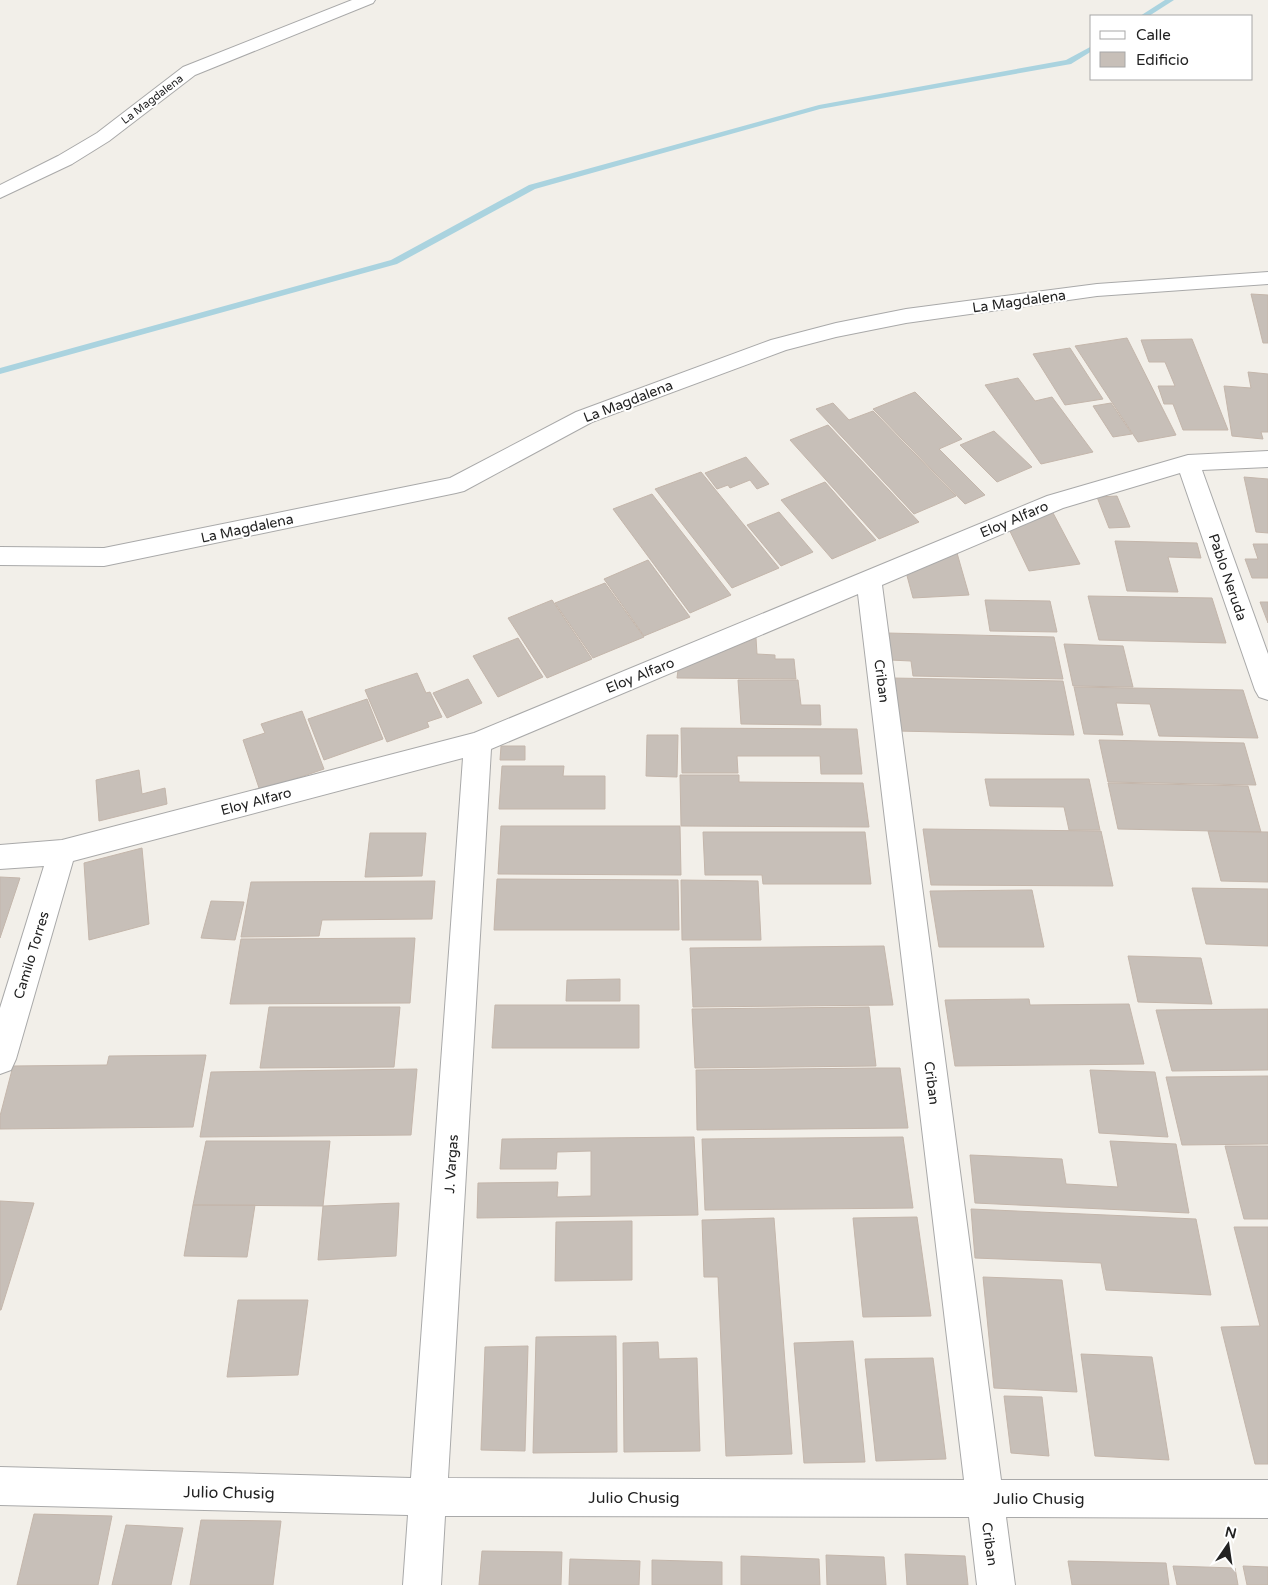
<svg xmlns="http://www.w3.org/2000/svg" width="1268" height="1585" font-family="'Varela Round',sans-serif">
  <rect width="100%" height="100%" fill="#f2efe9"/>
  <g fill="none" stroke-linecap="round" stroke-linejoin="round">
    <!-- stream -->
    <path fill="#aad3df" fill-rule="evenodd" d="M1165 0H1174L1149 16H1140Z
      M1092 46V51L1071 64 820 109 535 189 397 264 0 374V368L391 260 529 185 819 105 1066 60Z"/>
  </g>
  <!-- building -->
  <path fill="#c7bfb8" stroke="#c4b6ab" d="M1251 294 1268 295V343H1263Z
    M1127 338 1176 435 1138 442 1075 346Z
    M1192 339 1228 430H1183L1173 404H1164L1158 386H1175L1165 362H1149L1141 340Z
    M1070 348 1103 399 1065 405 1033 354Z
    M1248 372 1268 374V432H1261L1263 439 1232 436 1224 386 1251 388Z
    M1018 378 1035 401 1052 397 1093 452 1041 464 985 385Z
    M915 392 962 439 939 449 985 495 965 504 873 409Z
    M833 403 849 420 873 411 956 496 914 514 816 409Z
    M1111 403 1132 434 1113 437 1093 406Z
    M828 425 919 522 879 539 790 440Z
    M994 431 1032 467 997 482 960 445Z
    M746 457 769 484 757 489 750 480 730 488 728 485 717 489 705 473Z
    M701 472 779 568 732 588 655 489Z
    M1244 477 1268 479V533L1256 532Z
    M825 482 876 540 832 559 781 500Z
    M652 494 731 595 690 613 613 509Z
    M1117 496 1130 527 1109 528 1097 497Z
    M1052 511 1080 564 1029 571 1007 525Z
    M779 512 813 552 781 566 747 525Z
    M1115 541 1197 543 1201 558 1168 557 1178 592 1127 591Z
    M1253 544H1268V578H1252L1245 559H1258Z
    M957 553 969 595 913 598 906 572Z
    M648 560 690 617 644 636 604 579Z
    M605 583 644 637 593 658 555 603Z
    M1088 596 1212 598 1226 643 1099 640Z
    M552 600 592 659 547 678 508 618Z
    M985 600 1050 601 1057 632 990 631Z
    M1260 602H1268V623Z
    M887 633 1054 637 1063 679 913 676 911 661 890 660Z
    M518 638 543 677 498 697 473 656Z
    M756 638 757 654 775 655V659H794L796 679 677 678 678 670Z
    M1064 644 1123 646 1133 687 1073 686Z
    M417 673 426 693 430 692 442 717 427 722 429 727 387 742 365 690Z
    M891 678 1063 681 1074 735 897 731Z
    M468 679 482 703 447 718 433 693Z
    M738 680H798L801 705H820L821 725 741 724Z
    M1074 687 1243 690 1258 738 1159 736 1150 704 1116 703 1123 735 1084 734Z
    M367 699 383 739 324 760 308 719Z
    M302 711 324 769 260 791 243 740 265 733 261 724Z
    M681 728 857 729 862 774H821L820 756H737L738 773H682Z
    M647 735H678L677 777 646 776Z
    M1099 740 1244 743 1256 785 1108 782Z
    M501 746H525V760H500Z
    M502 766H564L563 776H605V809H499Z
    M139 770 142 794 165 788 167 804 99 821 96 780Z
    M680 775H739V782L863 783 869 827 681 826Z
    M985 779H1089L1100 830H1069L1064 807 990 806Z
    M1108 783 1248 786 1261 832 1118 829Z
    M501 826H680L681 875 498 874Z
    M923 829 1101 831 1113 886 931 885Z
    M1208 831 1268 832V882L1221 881Z
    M703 832H865L871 884H763L762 875H705Z
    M370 833H426L422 876 365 877Z
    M142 848 149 924 89 940 84 863Z
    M0 877 20 878 0 938Z
    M497 879 678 880 679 930H494Z
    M681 880 758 881 761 940H682Z
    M435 881 432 919 322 920 319 936 241 937 251 882Z
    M1192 888 1268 889V946L1206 944Z
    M1032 890 1044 947H939L930 891Z
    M211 901 244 902 235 940 201 938Z
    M415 938 410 1003 230 1004 241 939Z
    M884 946 893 1005 693 1007 690 948Z
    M1128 956 1201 958 1212 1004 1138 1002Z
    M620 979V1001H566L567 980Z
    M1029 999 1030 1005 1129 1004 1144 1064 955 1066 945 1000Z
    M495 1005H639V1048H492Z
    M269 1007H400L394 1067 260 1068Z
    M869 1007 876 1066 695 1068 692 1009Z
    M1268 1009V1070L1172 1071 1156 1010Z
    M206 1055 193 1127 0 1129V1116L13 1066 107 1065 109 1056Z
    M877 1068H900L908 1128 697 1130 696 1070Z
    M417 1069 411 1135 200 1137 211 1072Z
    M1090 1070 1155 1072 1168 1137 1099 1133Z
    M1268 1076V1144L1182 1145 1166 1077Z
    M694 1137 698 1215 477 1218 478 1183 558 1182 557 1197 591 1196V1151L557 1152 556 1169H500L502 1139Z
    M903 1137 913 1208 705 1210 702 1139Z
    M206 1141H330L323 1206 193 1205Z
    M1110 1141 1176 1144 1189 1213 975 1203 970 1155 1062 1159 1066 1184 1118 1187Z
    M1225 1146H1268V1219H1244Z
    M0 1201 34 1203 1 1310H0Z
    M399 1203 396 1256 318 1260 323 1206Z
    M193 1205H255L247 1257 184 1256Z
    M971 1209 1196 1219 1211 1295 1106 1290 1101 1263 975 1258Z
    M917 1217 931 1316 863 1317 853 1218Z
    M774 1218 792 1454 726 1456 718 1277H704L702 1220Z
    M632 1221V1280L555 1281 556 1222Z
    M1234 1227H1268V1464H1255L1221 1327 1260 1326Z
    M983 1277 1062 1280 1077 1392 994 1388Z
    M238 1300H308L298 1375 227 1377Z
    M616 1336 617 1452 533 1453 536 1337Z
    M853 1341 865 1462 804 1463 794 1343Z
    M658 1342 659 1359 697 1358 700 1451 624 1452 623 1343Z
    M528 1346 525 1451 481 1450 485 1347Z
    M1081 1354 1152 1357 1169 1460 1095 1456Z
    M933 1358 946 1459 876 1461 865 1359Z
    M1004 1396 1042 1397 1049 1456 1011 1453Z
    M34 1514 112 1516 98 1585H17Z
    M201 1520 281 1521 273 1585H190Z
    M126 1525 183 1528 171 1585H112Z
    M482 1551 562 1552 561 1585H479Z
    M905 1554 965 1556 968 1585H907Z
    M826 1555 884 1557 886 1585H827Z
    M741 1556 819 1559 820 1585H741Z
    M570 1559 640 1561 639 1585H569Z
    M652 1560 722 1562V1585H652Z
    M1068 1561 1166 1563 1169 1585H1072Z
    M1173 1566 1235 1568 1238 1585H1177Z
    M1243 1566 1268 1567V1585H1247Z"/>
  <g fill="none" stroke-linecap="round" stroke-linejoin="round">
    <!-- minor casing -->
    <g stroke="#a9a9a9" stroke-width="2">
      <path id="minor" d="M352 0H375L373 3 195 75 109 141 72 164 0 198V185L58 156 97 133 183 67Z
        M1268 272V284L1097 296 906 323 836 337 786 350 592 422 464 491 456 493 104 566 0 565V547L104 548 450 478 576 412 771 340 836 323 906 309 1097 284Z
        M1268 451V467L1202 470 1268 654V700L1259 697 1255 690 1180 473 1063 508 882 585 1001 1480H1268V1518L1006 1517 1015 1585H977L969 1517 445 1516 441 1585H403L408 1515 0 1505V1467L411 1478 463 758 73 861 16 1059 11 1070 0 1074V1008L44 866 0 869V845L62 840 474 733 1047 496 1188 455ZM858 594 964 1480 448 1478 491 749Z"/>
    </g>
    <!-- minor -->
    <use href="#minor" fill="#fff" fill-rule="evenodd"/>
  </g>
  <g text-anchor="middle" stroke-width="4" stroke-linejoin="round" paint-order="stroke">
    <!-- far-street labels -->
    <g font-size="11" fill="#222" stroke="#fff">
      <text transform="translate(152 99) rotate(-37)" y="4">La Magdalena</text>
    </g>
    <!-- street labels -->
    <g font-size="14" fill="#222" stroke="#fff">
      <text transform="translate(1019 301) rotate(-8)" y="5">La Magdalena</text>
      <text transform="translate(628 401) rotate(-21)" y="5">La Magdalena</text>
      <text transform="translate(1014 519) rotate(-23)" y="5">Eloy Alfaro</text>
      <text transform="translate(247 528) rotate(-12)" y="5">La Magdalena</text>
      <text transform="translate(1228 577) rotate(71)" y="5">Pablo Neruda</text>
      <text transform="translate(640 675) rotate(-22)" y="5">Eloy Alfaro</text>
      <text transform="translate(882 681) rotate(83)" y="5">Criban</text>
      <text transform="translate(256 801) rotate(-15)" y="5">Eloy Alfaro</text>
      <text transform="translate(31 955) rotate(-73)" y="5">Camilo Torres</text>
      <text transform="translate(932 1083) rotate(83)" y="5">Criban</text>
      <text transform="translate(451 1164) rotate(-86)" y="5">J. Vargas</text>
      <text transform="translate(990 1544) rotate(82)" y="5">Criban</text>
    </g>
    <!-- near-street labels -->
    <g font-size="16" fill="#222" stroke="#fff">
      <text transform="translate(229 1492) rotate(1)" y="6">Julio Chusig</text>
      <text x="634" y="1503">Julio Chusig</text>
      <text x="1039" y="1504">Julio Chusig</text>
    </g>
  </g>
  <!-- legend -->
  <rect x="1090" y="15" width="162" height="65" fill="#ffffff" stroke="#a7a7a7"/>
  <rect x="1100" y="31" width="25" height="8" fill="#ffffff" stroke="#a7a7a7"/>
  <text x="1136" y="40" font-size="15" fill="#222222">Calle</text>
  <rect x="1100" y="52" width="25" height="15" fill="#c7bfb8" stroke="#a7a7a7"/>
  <text x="1136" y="65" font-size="15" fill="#222222">Edificio</text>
  <!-- north arrow -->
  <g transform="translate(1228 1545) rotate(13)" stroke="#ffffff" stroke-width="4" paint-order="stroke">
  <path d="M0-4L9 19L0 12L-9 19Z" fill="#222222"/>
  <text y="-8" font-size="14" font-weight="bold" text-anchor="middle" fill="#222222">N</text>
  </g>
</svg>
